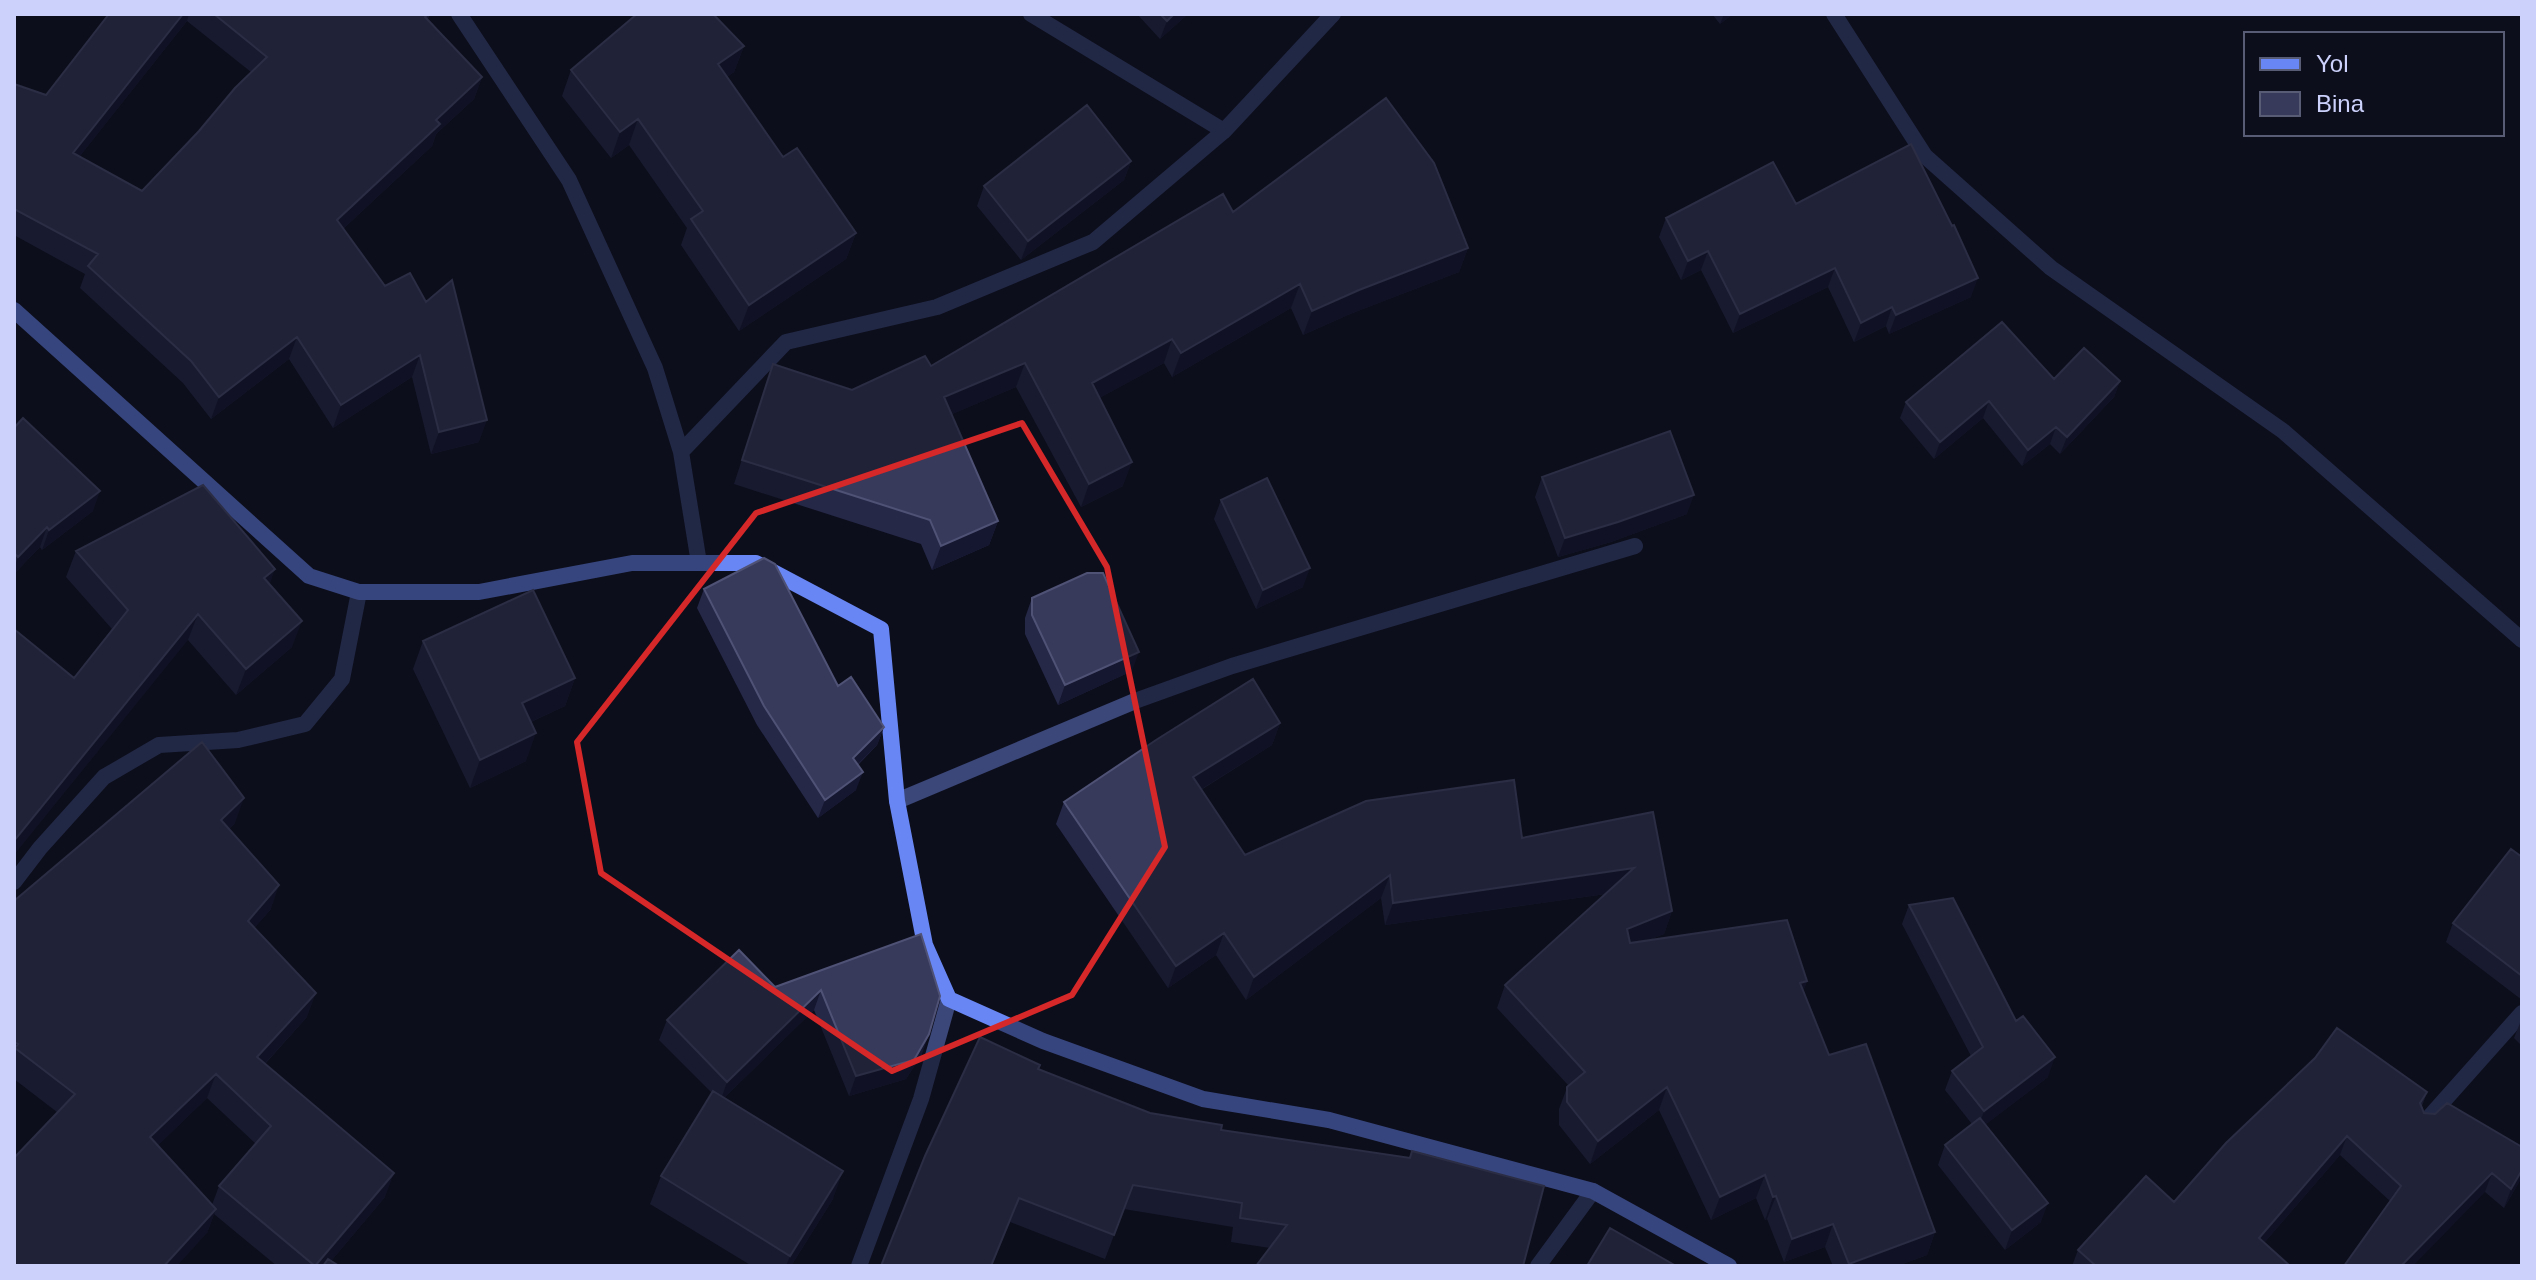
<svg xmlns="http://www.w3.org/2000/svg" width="2536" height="1280" font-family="Helvetica,sans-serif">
  <rect width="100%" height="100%" fill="#0d0e1c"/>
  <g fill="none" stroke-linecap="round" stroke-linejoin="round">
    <!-- street -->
    <path stroke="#3b4778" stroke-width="16" d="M459 14 569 180 655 368 681 452 699 563
      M1031 14 1224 131
      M1834 14 1925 156 2051 268 2283 431 2522 640
      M681 452 786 342 937 307 1093 242 1224 131 1333 14
      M897 801 1135 701 1232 666 1635 546
      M14 882 40 848 104 777 159 745 238 740 305 724 342 679 359 592
      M2424 1123 2522 1013
      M859 1266 921 1099 949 999
      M1538 1266 1593 1191"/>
    <!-- secondary -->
    <path stroke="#6987f4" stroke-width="16" d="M14 310 309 576 359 592H479L632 563H756L881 629 897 801 925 945 949 999 1043 1041 1203 1099 1329 1120 1593 1191 1729 1266"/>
  </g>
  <!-- wall -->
  <path fill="#262848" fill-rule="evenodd" d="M109 14H430L428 19 482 77 474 99 436 134 432 146 343 229 479 442 431 454 412 377 333 428 289 359 211 419 183 383 80 288 85 274 14 235V84L46 95ZM187 21 251 72 199 131 142 191 79 157Z
    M1137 14H1188L1160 39Z
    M1712 14H1733L1720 24Z
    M744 46 734 72 727 77 783 157 856 233 846 259 739 331 681 245 687 228 629 145 611 158 562 96 571 70Z
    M1131 161 1124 180 1021 260 977 206 984 186Z
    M1796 204 1971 297 1889 334 1886 326 1854 342 1828 287 1733 333 1701 270 1681 280 1659 237 1666 218Z
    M1233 212 1468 248 1459 272 1350 314 1303 335 1291 308 1172 377 1164 363 1099 398 1123 486 1081 507 1016 387 952 414 998 521 989 545 932 570 921 544 734 484 773 364 852 390 931 366Z
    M2054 379 2120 381 2114 397 2060 454 2050 444 2022 466 1983 418 1934 459 1900 418 1906 402Z
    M14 428 93 511 42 550 40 547 14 574Z
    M1542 477 1687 514 1611 542 1558 557 1535 497Z
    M1221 500 1303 587 1256 609 1214 519Z
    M76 551 270 584 292 647 236 695 188 640 74 678 112 629 66 577Z
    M704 589 838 686 884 727 877 745 858 765 856 790 818 818 757 725 697 608Z
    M1032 598 1132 671 1058 705 1025 634V618Z
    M423 641 575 678 565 706 531 722 526 761 470 788 413 669Z
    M1253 679 1280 723 1272 745 1201 790 1245 855 1366 801 1514 780 1522 838 1653 812 1672 911 1664 934 1649 940 1787 920 1807 981 1803 991 1829 1055 1866 1044 1935 1232 1927 1255 1897 1266H1833L1825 1247 1784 1262 1767 1219 1765 1220 1756 1198 1711 1220 1659 1110 1590 1164 1559 1125V1109L1568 1085 1497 1008 1505 985 1606 894 1385 925 1381 898 1246 1000 1216 955 1168 988 1056 824 1064 802 1156 740Z
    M235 823 229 829 271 909 254 928 307 1017 265 1064 385 1197 331 1261 339 1266H277L214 1214 207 1233 57 1112 14 1079V901ZM207 1098 256 1144 219 1186 212 1205 158 1145Z
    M2522 857V1000L2446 942 2453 923Z
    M1909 905 2016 1021 2048 1077 1986 1124 2041 1222 2005 1250 1938 1165 1945 1145 1972 1124 1945 1090 1952 1071 1971 1056 1902 924Z
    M921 934 922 1054 906 1079 849 1096 814 1010 724 1098 833 1199 791 1266H752L650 1204 661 1176 712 1093 659 1040 667 1020 775 987Z
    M2522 1018V1046L2514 1038Z
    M1038 1069 1150 1113 1221 1130 1409 1158 1412 1151 1544 1186 1270 1248 1231 1242 1233 1227 1124 1209 1105 1259 1010 1222Z
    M2427 1092 2422 1106 2424 1113 2522 1177 2504 1208 2485 1192 2390 1201 2340 1155 2264 1243 2290 1266H2072L2078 1250 2174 1202Z"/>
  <!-- shaded-wall -->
  <path fill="#15162f" d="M183 14H189L187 21 65 175 73 153Z
    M1174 14H1188L1160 39 1167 21Z
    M1724 14H1733L1720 24Z
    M744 46 734 72 708 90 718 64Z
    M482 77 474 99 436 134 432 146 329 242 337 220 436 120Z
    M638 119 629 145 611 158 620 132Z
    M1131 161 1124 180 1021 260 1028 241Z
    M856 233 846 259 739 331 749 305Z
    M1468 248 1459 272 1350 314 1303 335 1312 311 1359 290Z
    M1708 251 1701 270 1681 280 1688 261Z
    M1835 268 1828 287 1733 333 1740 314Z
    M1978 278 1971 297 1889 334 1896 315Z
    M1300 284 1291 308 1172 377 1181 353Z
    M1892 307 1886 326 1854 342 1861 323Z
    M297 337 289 359 211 419 219 397Z
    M1172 339 1164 363 1083 407 1092 383Z
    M420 355 412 377 333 428 341 405Z
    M1025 363 1016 387 936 421 944 397Z
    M2120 381 2114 397 2060 454 2067 437Z
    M1989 401 1983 418 1934 459 1940 442Z
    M487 420 479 442 431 454 439 432Z
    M2056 427 2050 444 2022 466 2028 450Z
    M1132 462 1123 486 1081 507 1089 484Z
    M100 491 93 511 42 550 49 530Z
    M1694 495 1687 514 1611 542 1558 557 1565 538Z
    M998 521 989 545 932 570 941 546Z
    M47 527 40 547 14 574V569L18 557Z
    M1310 568 1303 587 1256 609 1263 590Z
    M275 569 266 595 264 578Z
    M198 614 188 640 14 855V841Z
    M302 621 292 647 236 695 246 669Z
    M1139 652 1132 671 1058 705 1065 685Z
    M575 678 565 706 511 731 522 703Z
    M1280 723 1272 745 1184 800 1193 777Z
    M884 727 877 745 846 776 853 758Z
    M536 733 526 761 470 788 480 760Z
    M863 772 856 790 818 818 825 800Z
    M244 798 235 823 212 844 221 820Z
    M1634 868 1626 891 1385 925 1393 903Z
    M1390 875 1381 898 1246 1000 1254 977Z
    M279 885 271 909 239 946 248 921Z
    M1672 911 1664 934 1618 952 1627 929Z
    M1224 933 1216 955 1168 988 1176 966Z
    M1807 981 1799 1004 1800 983Z
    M821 990 814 1010 720 1102 727 1082Z
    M316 993 307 1017 248 1082 257 1057Z
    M929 1034 922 1054 906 1079 849 1096 856 1076Z
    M2055 1057 2048 1077 1977 1131 1984 1111Z
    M216 1074 207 1098 142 1161 150 1137Z
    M1667 1087 1659 1110 1590 1164 1598 1141Z
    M2347 1136 2340 1155 2252 1257 2259 1238Z
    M2522 1170V1177L2504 1208 2511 1189Z
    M843 1171 833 1199 791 1266H786L790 1256Z
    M394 1173 385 1197 327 1266H315Z
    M2492 1173 2485 1192 2413 1266H2401Z
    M1765 1175 1756 1198 1711 1220 1720 1197Z
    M1776 1196 1767 1219 1765 1220 1773 1197Z
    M1019 1198 1010 1222 992 1266H991Z
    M2048 1203 2041 1222 2005 1250 2012 1230Z
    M216 1209 207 1233 177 1266H164Z
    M1833 1224 1825 1247 1784 1262 1792 1239Z
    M1935 1232 1927 1255 1897 1266H1848L1849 1264Z"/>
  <!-- building -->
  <path fill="#383a5c" stroke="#4f5275" stroke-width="2" d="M109 14H183L73 153 142 191 199 131 235 88 267 57 214 14H428L425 17 482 77 436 120 440 124 337 220 385 286 410 273 426 302 452 280 487 420 439 432 420 355 341 405 297 337 219 397 191 361 88 266 98 254 14 209V84L46 95Z
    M637 14H713L744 46 718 64 783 157 797 148 856 233 749 305 691 219 703 211 638 119 620 132 571 70Z
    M1160 14H1174L1167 21Z
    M1386 98 1434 163 1468 248 1359 290 1312 311 1300 284 1181 353 1172 339 1092 383 1132 462 1089 484 1025 363 944 397 998 521 941 546 930 520 742 460 773 364 852 390 925 356 931 366 1223 194 1233 212Z
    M1087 105 1131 161 1028 241 984 186Z
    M1911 144 1952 226 1954 225 1978 278 1896 315 1892 307 1861 323 1835 268 1740 314 1708 251 1688 261 1666 218 1773 162 1796 204Z
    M2002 322 2054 379 2084 348 2120 381 2067 437 2056 427 2028 450 1989 401 1940 442 1906 402Z
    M23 418 100 491 49 530 47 527 18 557 14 553V428Z
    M1670 431 1694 495 1618 522 1565 538 1542 477Z
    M1267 478 1310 568 1263 590 1221 500Z
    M203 485 275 569 264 578 302 621 246 669 198 614 14 841V629L74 678 128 610 76 551Z
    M764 558 775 564 838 686 851 677 884 727 853 758 863 772 825 800 764 706 704 589Z
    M1087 573H1103L1139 652 1065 685 1032 615V598Z
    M533 590 575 678 522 703 536 733 480 760 423 641Z
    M1253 679 1280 723 1193 777 1245 855 1366 801 1514 780 1522 838 1653 812 1672 911 1627 929 1630 943 1787 920 1807 981 1800 983 1829 1055 1866 1044 1935 1232 1849 1264 1833 1224 1792 1239 1776 1196 1773 1197 1765 1175 1720 1197 1667 1087 1598 1141 1567 1102V1087L1585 1072 1505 985 1634 868 1393 903 1390 875 1254 977 1224 933 1176 966 1064 802 1156 740Z
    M202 742 244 798 221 820 279 885 248 921 316 993 257 1057 394 1173 315 1266 219 1186 271 1126 216 1074 150 1137 216 1209 164 1266H14V1158L75 1094 15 1048 18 1044 14 1042V901Z
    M2511 849 2522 857V976L2453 923Z
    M1953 898 2016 1021 2023 1016 2055 1057 1984 1111 1952 1071 1983 1047 1909 905Z
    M921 934 940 996 929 1034 914 1060 856 1076 821 990 727 1082 667 1020 739 950 775 987Z
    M2337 1028 2427 1092 2420 1103 2424 1113 2435 1114 2447 1103 2522 1147V1170L2511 1189 2492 1173 2401 1266H2344L2401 1186 2347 1136 2259 1238 2290 1266H2096L2078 1250 2146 1176 2174 1202 2226 1143 2315 1058Z
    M980 1037 1040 1065 1038 1069 1150 1113 1222 1125 1221 1130 1410 1158 1412 1151 1544 1186 1523 1266H1256L1287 1225 1240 1218 1242 1203 1133 1185 1114 1235 1019 1198 991 1266H881L925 1156Z
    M713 1091 843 1171 790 1256 661 1176Z
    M1980 1118 2048 1203 2012 1230 1945 1145Z
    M1610 1228 1676 1266H1587Z
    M328 1259 339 1266H323Z"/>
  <!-- marked area -->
  <path d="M0 0H2536V1280H0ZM1022 423 1107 567 1165 847 1072 995 892 1071 601 873 577 742 756 513Z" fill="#0d0e1c" fill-opacity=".55" fill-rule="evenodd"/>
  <path fill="none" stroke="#d62828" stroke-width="6" stroke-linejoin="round" d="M1022 423 1107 567 1165 847 1072 995 892 1071 601 873 577 742 756 513Z"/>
  <!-- border -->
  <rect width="2536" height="1280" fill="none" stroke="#cbd1fb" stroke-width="32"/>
  <!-- legend -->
  <rect x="2244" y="32" width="260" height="104" fill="#0d0e1c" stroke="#595c75" stroke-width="2"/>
  <rect x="2260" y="58" width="40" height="12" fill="#6987f4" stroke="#595c75" stroke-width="2"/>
  <text x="2316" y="72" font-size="24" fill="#cbd1fb">Yol</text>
  <rect x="2260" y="92" width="40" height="24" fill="#383a5c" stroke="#595c75" stroke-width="2"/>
  <text x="2316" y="112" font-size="24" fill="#cbd1fb">Bina</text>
</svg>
